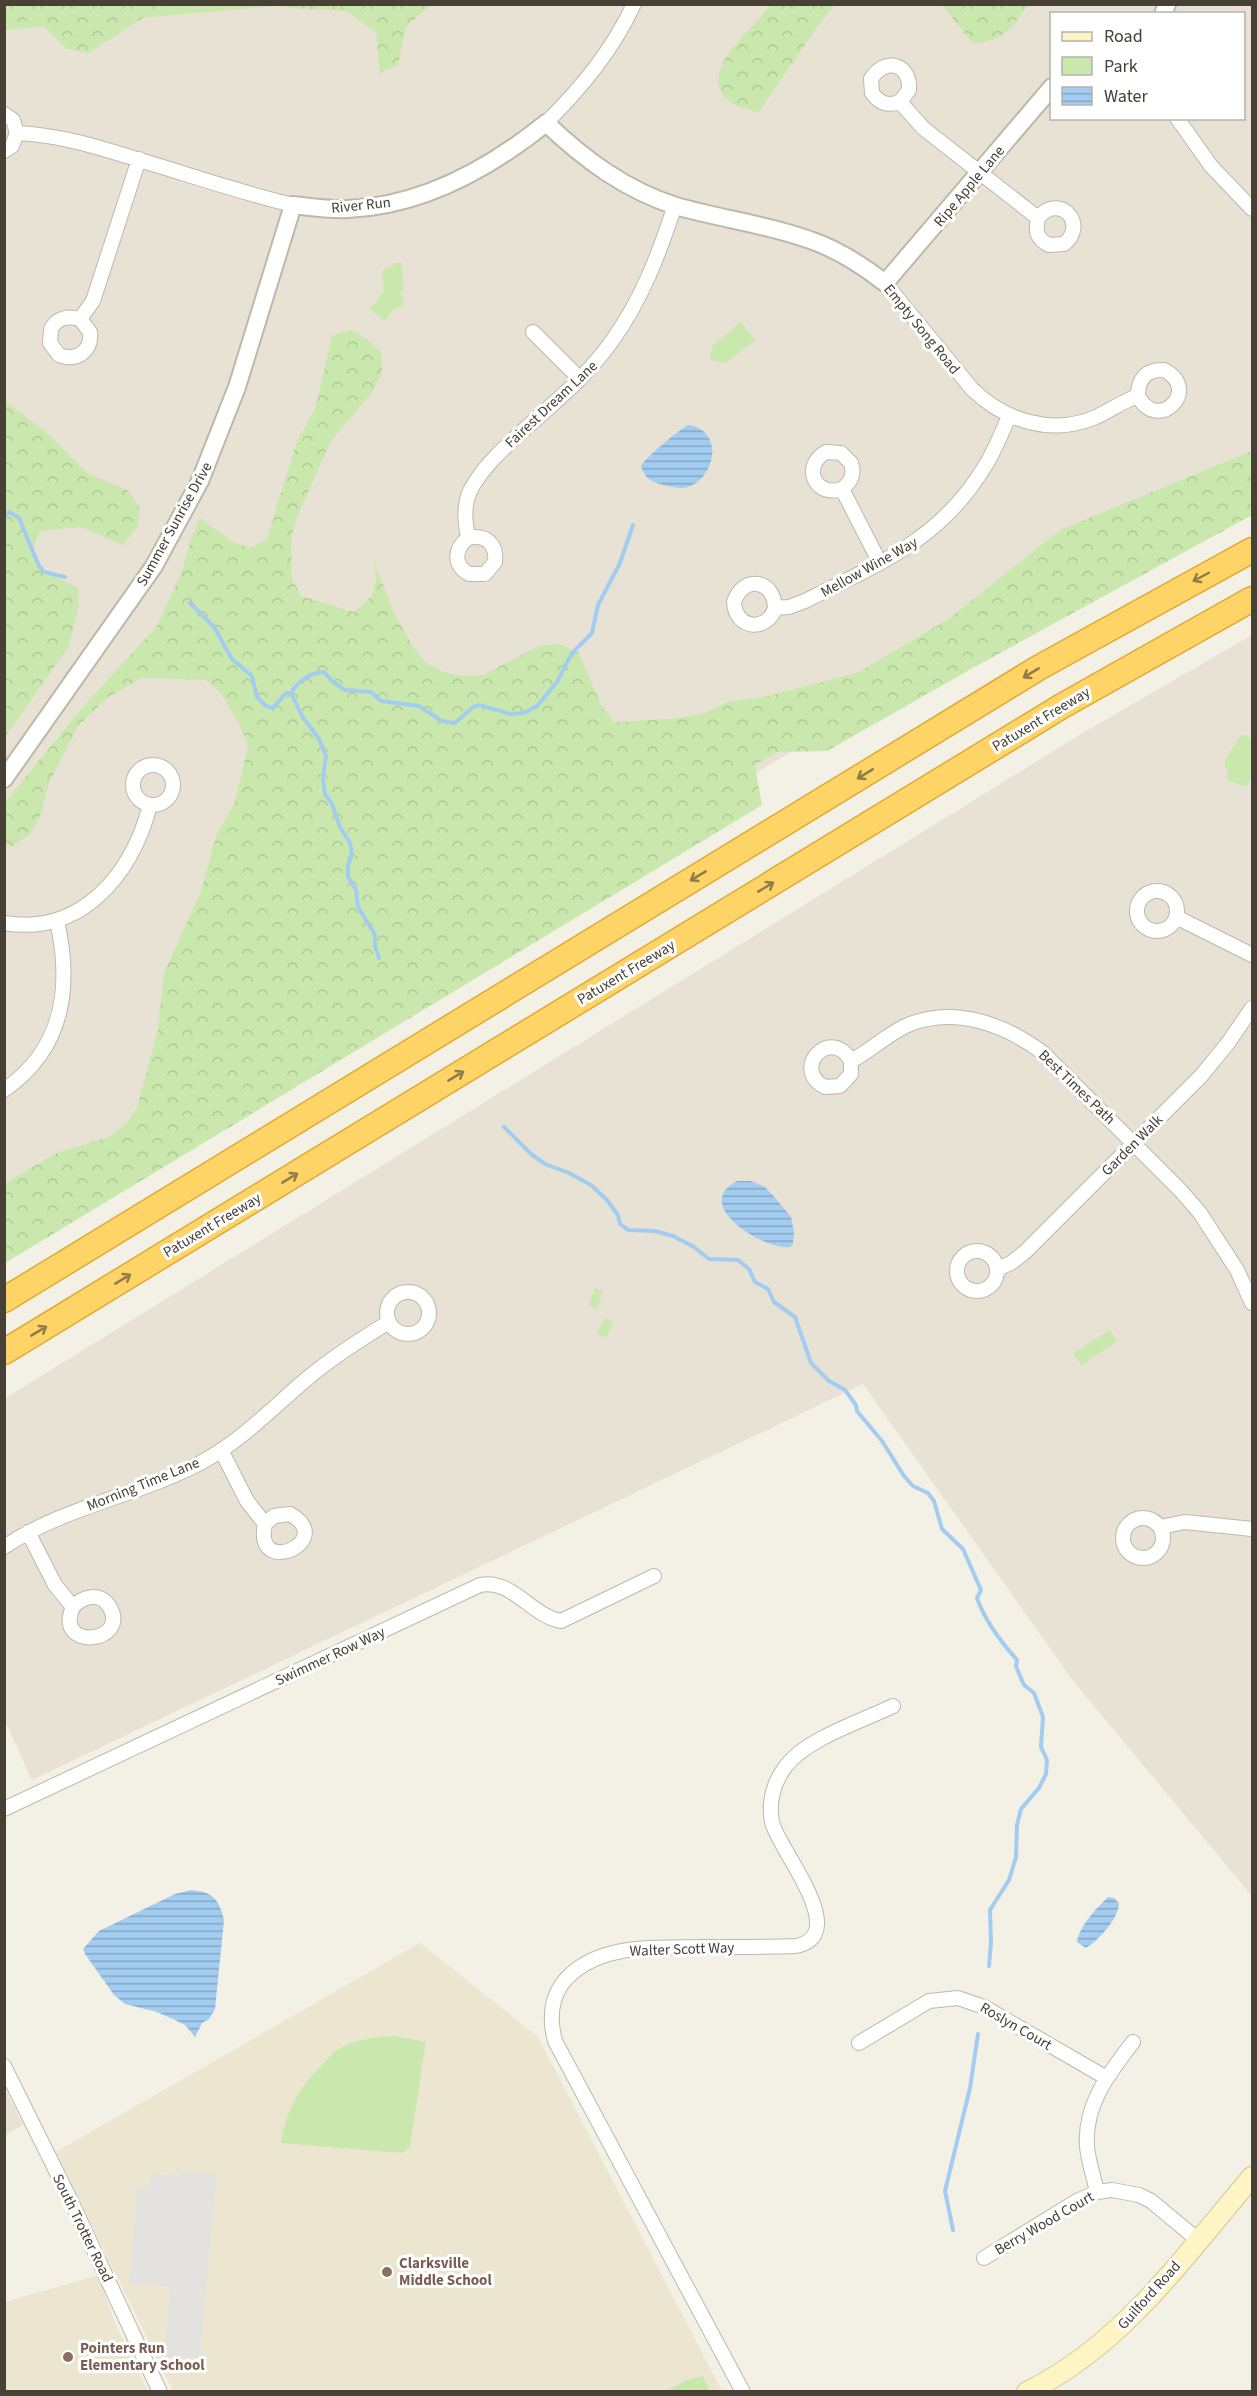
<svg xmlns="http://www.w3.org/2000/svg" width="1257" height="2396" font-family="'Source Sans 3',sans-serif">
  <defs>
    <pattern id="forest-crowns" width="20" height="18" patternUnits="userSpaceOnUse" patternTransform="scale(1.5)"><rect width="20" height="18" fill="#cae8ae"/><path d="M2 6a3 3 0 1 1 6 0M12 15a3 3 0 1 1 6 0" fill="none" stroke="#afc896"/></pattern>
    <pattern id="water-rules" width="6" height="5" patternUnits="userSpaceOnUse" patternTransform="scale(1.5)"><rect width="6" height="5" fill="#a2ccf0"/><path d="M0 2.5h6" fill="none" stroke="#86a7c3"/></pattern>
  </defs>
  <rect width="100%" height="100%" fill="#f3f0e6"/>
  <!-- residential -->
  <path fill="#e7e2d4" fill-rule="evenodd" d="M288 4 1252 5V493L1153 542 543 896 5 1234 4 30ZM1052 14H1244V118H1052Z
    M1252 635V1896L1074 1682 863 1384 32 1780 5 1721 4 1399 1081 734Z
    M5 2089 23 2125 5 2135H4Z"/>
  <!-- education -->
  <path fill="#ece6d0" d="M420 1943 538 2037 722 2391H173L56 2152Z
    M99 2275 115 2323 148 2391 5 2392V2302Z"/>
  <!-- green -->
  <path fill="#cae8ae" d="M5 5H288L5 30Z
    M401 262 404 290 401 291V296L403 298 404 304 401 307 395 308 385 321 370 309 384 291 382 272 387 267H392L395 263Z
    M741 322 755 340 726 363 710 360 712 346Z
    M1244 735 1252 739V766L1251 769 1252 775 1248 785 1244 787 1227 779 1228 770 1225 768V759L1240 736Z
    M595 1288 603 1291 597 1309 589 1306Z
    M604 1318 613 1322 606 1338 597 1334Z
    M1110 1330 1117 1342 1081 1365 1073 1353Z
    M395 2036 426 2042 410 2146 403 2153 281 2143C287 2108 299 2087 324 2063 328 2059 332 2053 337 2050 354 2039 376 2037 395 2036Z
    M703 2376 710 2391H667L684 2381Z"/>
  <!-- forest -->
  <path fill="url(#forest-crowns)" d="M4 5 5 4 163 5 88 53 67 49 39 21 5 22Z
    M277 5H431L406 27 398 65 380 73 376 33 347 11 289 8Z
    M771 5H835L817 27 759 112C731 107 708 94 723 63 729 49 760 18 771 5Z
    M942 5H1028C1011 29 1005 40 973 44Z
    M350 330 367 339 381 352 382 373 373 391 331 441 297 517 291 538 292 579 301 596 354 612C376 595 378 589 374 561L395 615 414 648 426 663 443 672 462 676 483 675 539 646 559 644 579 653 602 707 614 722 672 719 690 716 710 711 728 702 764 697 857 673 950 618 1060 530 1252 451V515L971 669 827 751 776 752 755 765 762 805 5 1263V1184L54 1154 111 1136 125 1125 137 1108 158 1030 164 973 201 891 216 836 235 802 248 746 240 726 220 692 206 680 141 678 107 698 78 726 50 781 39 819 29 835 12 847 5 843V805L6 801 82 708 157 626 181 573 192 536 200 518 233 542 251 548 267 539 297 441 315 409 332 336Z
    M5 401 45 431 87 473 129 491 140 509 137 527 123 545 81 527 40 531 33 548 40 569 78 588 79 606 69 646 5 737Z"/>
  <!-- parking -->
  <path fill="#e4e2de" d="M181 2171 217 2174 200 2359 164 2356 170 2287 129 2283 137 2187 149 2188 151 2173 180 2176Z"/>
  <!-- water -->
  <path fill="url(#water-rules)" d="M688 425C728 431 713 485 683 488 676 488 667 486 660 484 649 481 644 476 641 466 645 458 679 430 688 425Z
    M737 1181H751L765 1187 777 1200 791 1217 794 1232 793 1244 790 1247C764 1250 690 1205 737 1181Z
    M191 1890C213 1892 219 1899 224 1920L215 2009 209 2019 202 2023 195 2037 185 2025 173 2019 157 2012 125 2004 114 1995 85 1954 83 1949 99 1931 175 1894Z
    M1108 1897 1114 1898 1119 1903C1119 1918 1099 1940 1086 1948L1077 1942C1080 1925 1096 1909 1108 1897Z"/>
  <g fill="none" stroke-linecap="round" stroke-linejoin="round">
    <!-- stream -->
    <path stroke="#a2ccf0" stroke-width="4" d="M4 516 9 512 19 518 39 566 44 572 65 577
      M190 603 214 627 232 659 252 676 257 697 266 706 273 708 286 693H291L302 716 319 739 326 756 323 779 325 794 332 804 340 827 350 843 352 854 348 865V877L356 890 358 907 375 935V946L379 958
      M291 693C297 682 311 672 324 672L333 682 345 690 371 692 381 701 419 706 442 721 455 723 473 707 479 705 511 714 524 713 537 706 557 682 572 653 592 633 598 605 620 563 633 525
      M504 1127 531 1154 545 1164 569 1173 591 1185 607 1200 618 1215 620 1224 628 1230 655 1231 673 1236 694 1247 709 1259 738 1260 749 1269 755 1282 768 1289 774 1302 795 1317 811 1363 829 1381 845 1390 856 1405 857 1411 882 1441 904 1476 913 1486 928 1493 934 1501 942 1529 963 1549 981 1590 977 1598C985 1621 1001 1642 1017 1660L1016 1666 1020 1676 1024 1685 1034 1693 1043 1717 1041 1747 1047 1760 1046 1774 1039 1788 1021 1809 1017 1825 1016 1857 1009 1880 990 1910 991 1942 989 1966
      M953 2230 945 2191 970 2088 978 2034"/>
    <!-- minor casing -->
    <g stroke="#beb8a9" stroke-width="16">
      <path id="minor" d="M900 102C888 106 880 104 872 93L871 79C885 56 911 64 909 90L900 102 923 128 1038 218C1059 192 1089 224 1064 244L1049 245C1037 239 1035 232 1038 218
        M4 114 13 120 17 133 12 146 4 151
        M1177 118 1211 166 1252 209
        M546 123C582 87 612 51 634 4
        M17 133C62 135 101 148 143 161 193 176 242 193 293 205
        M885 283 972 389C1005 421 1052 436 1096 417 1111 410 1123 401 1138 396 1138 379 1146 369 1164 370 1202 389 1158 434 1138 396
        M80 319 90 332C92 351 77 362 59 355L50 343 51 329C58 317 67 316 80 319L93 301 139 159
        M533 332 580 379
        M842 489C815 498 801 466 826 452L841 453 851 463C855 474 851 482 842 489L880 563
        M468 538C486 534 497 544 495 562L485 574H469C453 565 454 549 468 538 465 521 463 505 471 489 484 465 506 446 526 428 556 401 588 375 612 341 642 299 659 254 675 205
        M775 608C767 633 735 629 734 602 743 575 774 579 775 608L789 607 805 601C878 564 941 540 985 466 995 451 1001 433 1009 417
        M133 785a20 20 0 1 1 40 0a20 20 0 1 1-40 0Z
        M1137 911a20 20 0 1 1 40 0a20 20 0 1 1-40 0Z
        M1176 917 1252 955
        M4 923C82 936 132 874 150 805
        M851 1061V1074L840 1086 825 1087C790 1069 831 1025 851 1061 872 1050 888 1033 910 1024 956 1006 1006 1025 1043 1053L1181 1191 1200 1213 1237 1270 1252 1303
        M4 1090C64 1049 72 987 57 921
        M957 1271a20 20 0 1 1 40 0a20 20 0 1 1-40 0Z
        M997 1269 1011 1263 1025 1252 1201 1076 1228 1043 1252 1008
        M387 1313a21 21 0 1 1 42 0a21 21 0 1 1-42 0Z
        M221 1450 247 1501 265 1524C253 1579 338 1541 290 1514L274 1516 265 1524
        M1123 1538a20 20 0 1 1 40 0a20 20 0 1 1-40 0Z
        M1160 1527 1185 1522 1252 1529
        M28 1532 55 1585 73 1607C53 1652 132 1643 109 1606 100 1592 83 1596 73 1607
        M4 1547C65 1506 138 1496 202 1462 243 1440 274 1406 309 1377 334 1356 361 1339 389 1322
        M4 1809 480 1585C512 1578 531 1616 561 1621L654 1576
        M859 2043 929 2001 958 1998 984 2007 1105 2077
        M4 2066 70 2199 160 2392
        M1097 2192C1094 2177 1088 2161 1087 2146 1084 2105 1109 2073 1133 2042
        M984 2258 1077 2201 1097 2192 1112 2190 1139 2195 1151 2201 1198 2240
        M743 2392 555 2041C550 2022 550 2001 562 1984 594 1942 657 1948 704 1947 734 1947 765 1947 796 1946 853 1935 777 1848 772 1822 768 1802 774 1781 786 1766 806 1739 862 1721 893 1706"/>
    </g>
    <!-- tertiary casing -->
    <g stroke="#beb8a9" stroke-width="20">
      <path id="tertiary" d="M1163 14 1167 4
        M4 779 154 566 200 481 237 387 293 205C311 207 329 210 348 209 423 206 489 169 546 123 584 159 625 190 676 206 720 219 767 224 810 240 837 249 862 265 885 283L1052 87"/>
    </g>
    <!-- secondary casing -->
    <g stroke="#d3c696" stroke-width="22">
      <path id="secondary" d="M1027 2392C1122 2346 1185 2255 1252 2177"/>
    </g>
    <!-- motorway casing -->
    <g stroke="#deaa35" stroke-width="27">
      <path id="motorway" d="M4 1300 1040 667 1252 550
        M4 1352 1062 706 1252 599"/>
    </g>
    <!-- minor -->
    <use href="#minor" stroke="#fff" stroke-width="14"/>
    <!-- tertiary -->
    <use href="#tertiary" stroke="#fff" stroke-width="16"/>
    <!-- secondary -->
    <use href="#secondary" stroke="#fff4c4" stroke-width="20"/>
    <!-- motorway -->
    <use href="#motorway" stroke="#fed466" stroke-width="24"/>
  </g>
  <!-- one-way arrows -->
  <defs><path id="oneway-shaft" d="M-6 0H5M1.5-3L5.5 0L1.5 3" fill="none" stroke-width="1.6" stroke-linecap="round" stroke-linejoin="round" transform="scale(1.5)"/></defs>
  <g stroke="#907b49">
    <use href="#oneway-shaft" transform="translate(1201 577) rotate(152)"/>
    <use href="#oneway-shaft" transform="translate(1031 673) rotate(149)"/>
    <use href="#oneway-shaft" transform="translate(865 774) rotate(149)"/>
    <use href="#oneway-shaft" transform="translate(698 876) rotate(149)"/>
    <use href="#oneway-shaft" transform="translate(766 887) rotate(-31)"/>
    <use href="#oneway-shaft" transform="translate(456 1076) rotate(-31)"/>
    <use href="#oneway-shaft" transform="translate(290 1178) rotate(-31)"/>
    <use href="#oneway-shaft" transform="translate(123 1279) rotate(-31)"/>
    <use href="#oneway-shaft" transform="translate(39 1331) rotate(-31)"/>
  </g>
  <!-- markers -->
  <g fill="#8d6e63" stroke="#fff" stroke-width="2">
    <circle cx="387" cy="2272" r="6"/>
    <circle cx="68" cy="2357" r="6"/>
  </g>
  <g text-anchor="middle" stroke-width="6" stroke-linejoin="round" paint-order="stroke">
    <!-- street labels -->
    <g font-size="15" fill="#464035" stroke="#fff">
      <text transform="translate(969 186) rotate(-50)" y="5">Ripe Apple Lane</text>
      <text transform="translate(361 205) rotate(-6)" y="5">River Run</text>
      <text transform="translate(922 329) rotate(51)" y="5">Empty Song Road</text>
      <text transform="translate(551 404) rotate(-43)" y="5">Fairest Dream Lane</text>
      <text transform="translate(174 524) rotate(-61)" y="5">Summer Sunrise Drive</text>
      <text transform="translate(869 567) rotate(-29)" y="5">Mellow Wine Way</text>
      <text transform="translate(1041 719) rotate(-31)" y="5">Patuxent Freeway</text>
      <text transform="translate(626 972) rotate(-31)" y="5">Patuxent Freeway</text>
      <text transform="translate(1077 1087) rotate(44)" y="5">Best Times Path</text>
      <text transform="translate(1132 1145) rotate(-45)" y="5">Garden Walk</text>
      <text transform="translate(212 1225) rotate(-31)" y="5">Patuxent Freeway</text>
      <text transform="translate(143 1484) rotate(-22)" y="5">Morning Time Lane</text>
      <text transform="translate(330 1656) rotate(-25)" y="5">Swimmer Row Way</text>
      <text transform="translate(682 1949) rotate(-2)" y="5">Walter Scott Way</text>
      <text transform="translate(1016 2026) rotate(30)" y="5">Roslyn Court</text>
      <text transform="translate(1044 2223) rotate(-30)" y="5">Berry Wood Court</text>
      <text transform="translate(83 2228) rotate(64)" y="5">South Trotter Road</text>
      <text transform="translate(1149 2295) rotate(-48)" y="5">Guilford Road</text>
    </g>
    <!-- education labels -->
    <g font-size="15" font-weight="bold" fill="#785e54" stroke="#fff" text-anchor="start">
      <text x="399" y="2268">Clarksville<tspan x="399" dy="17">Middle School</tspan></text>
      <text x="80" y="2353">Pointers Run<tspan x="80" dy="17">Elementary School</tspan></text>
    </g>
  </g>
  <!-- border -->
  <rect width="1257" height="2396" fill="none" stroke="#464035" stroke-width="12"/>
  <!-- legend -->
  <rect x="1050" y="12" width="195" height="108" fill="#ffffff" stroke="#b5b3ae" stroke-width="1.5"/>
  <rect x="1062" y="32" width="30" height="9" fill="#fff4c4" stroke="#b5b3ae" stroke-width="1.5"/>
  <text x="1104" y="42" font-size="18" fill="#464035">Road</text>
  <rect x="1062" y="57" width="30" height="18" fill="#cae8ae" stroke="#b5b3ae" stroke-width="1.5"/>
  <text x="1104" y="72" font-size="18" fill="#464035">Park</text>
  <rect x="1062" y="87" width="30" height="18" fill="url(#water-rules)" stroke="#b5b3ae" stroke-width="1.5"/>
  <text x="1104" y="102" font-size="18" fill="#464035">Water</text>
</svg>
